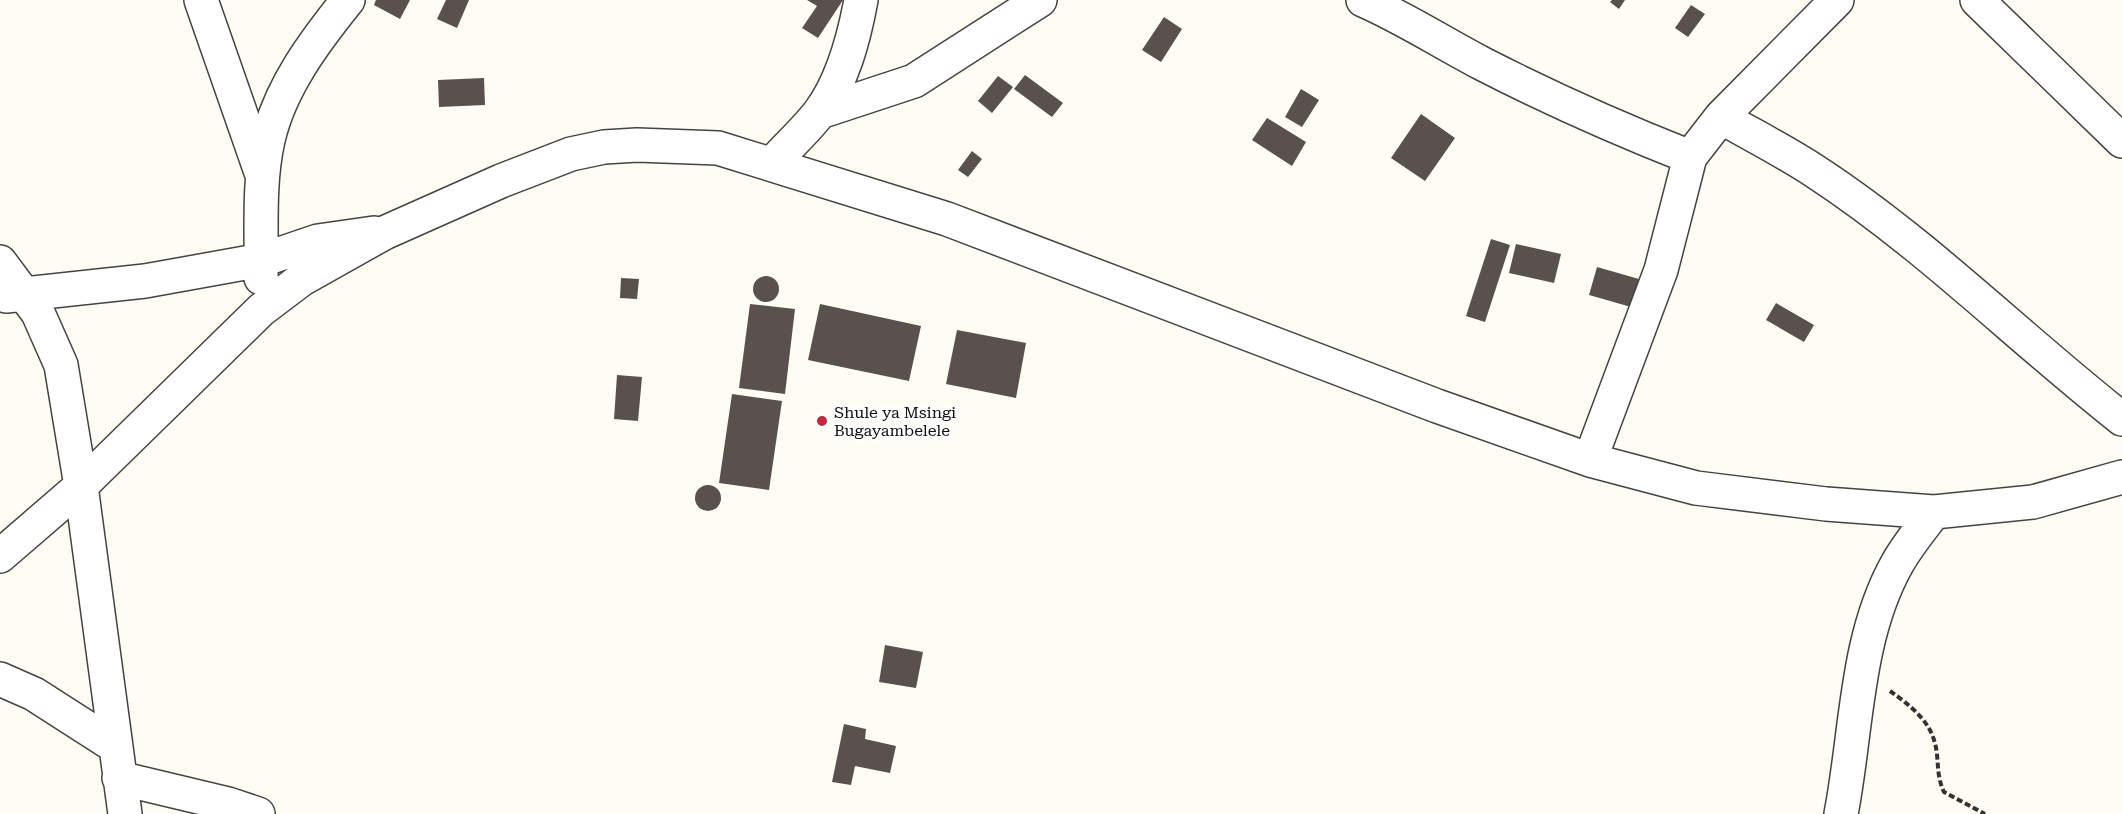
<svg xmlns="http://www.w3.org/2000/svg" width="2122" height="814" font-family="'Roboto Serif',serif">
  <rect width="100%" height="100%" fill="#fffcf4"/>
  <!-- building -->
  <path fill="#59514d" d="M376 0H410L400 19 374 5Z
    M446 0H469L457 28 437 19Z
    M807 0H843L818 38 802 28 817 6Z
    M1612 0H1625L1619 9 1610 2Z
    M1691 5 1705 14 1688 37 1675 28Z
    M1164 17 1182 29 1161 62 1142 50Z
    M1025 75 1063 103 1052 117 1014 89Z
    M998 76 1013 87 992 113 978 101Z
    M484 78 485 105 439 107 438 80Z
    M1301 89 1319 100 1302 127 1285 117Z
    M1421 114 1455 138 1425 181 1391 158Z
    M1267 118 1306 142 1292 166 1252 140Z
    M972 151 982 159 968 177 958 170Z
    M1491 239 1510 245 1485 322 1466 316Z
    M1516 244 1561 254 1554 283 1509 273Z
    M1597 267 1639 279 1631 307 1589 295Z
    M753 289a13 13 0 1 1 26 0a13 13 0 1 1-26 0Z
    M621 278 639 279 637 299 620 298Z
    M1776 303 1814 325 1804 342 1766 320Z
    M750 304 795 309 785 394 739 388Z
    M820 304 921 326 909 381 808 360Z
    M957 330 1026 343 1016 398 946 384Z
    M617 375 642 377 638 421 614 419Z
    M732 394 782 401 769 490 719 483Z
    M695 498a13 13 0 1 1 26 0a13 13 0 1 1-26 0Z
    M885 645 923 652 916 688 879 682Z
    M844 724 866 729 865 739 896 746 890 773 855 766 851 785 832 782Z"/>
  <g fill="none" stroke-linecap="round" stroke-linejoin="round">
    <!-- street casing -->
    <g stroke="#434343" stroke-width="36">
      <path id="street" d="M201 0 261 172
        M1363 0C1404 18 1441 42 1481 63 1549 98 1619 129 1690 157
        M1977 0 2122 141
        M820 112 914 81 1040 0
        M1721 117C1752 135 1786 152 1816 172 1926 244 2019 338 2122 419
        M772 164C787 147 805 131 819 113 843 81 854 38 861 0
        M0 262 38 313 61 365 81 486 125 814
        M261 278C262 234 258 184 268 140 280 87 315 41 348 0
        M6 296 145 281 262 260 318 241 374 233
        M1590 460 1661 270 1690 157 1721 117 1837 0
        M0 556 81 486 261 310 302 279 384 233 501 181 571 154 604 147 637 145 718 148 947 219 1437 406 1590 460 1696 488 1826 504 1934 512 2033 502 2122 477
        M0 679 34 694 115 746
        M119 778 228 804 258 814
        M1841 814C1857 732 1855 639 1897 564 1907 546 1921 529 1934 512"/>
    </g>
    <!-- path -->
    <path stroke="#323232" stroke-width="4" stroke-dasharray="6 3" stroke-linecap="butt" d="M1890 691C1907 703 1928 719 1934 740 1940 758 1935 773 1944 792L1985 814"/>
    <!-- street -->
    <use href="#street" stroke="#fff" stroke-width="33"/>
  </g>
  <!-- markers -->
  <circle fill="#be2b3e" stroke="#fff" stroke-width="2" cx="822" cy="421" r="6"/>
  <g text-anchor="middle" stroke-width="6" stroke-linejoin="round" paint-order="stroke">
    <!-- poi labels -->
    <g font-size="16" fill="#101010" stroke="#fff" text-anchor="start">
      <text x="834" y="418">Shule ya Msingi<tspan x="834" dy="18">Bugayambelele</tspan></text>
    </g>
  </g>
</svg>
